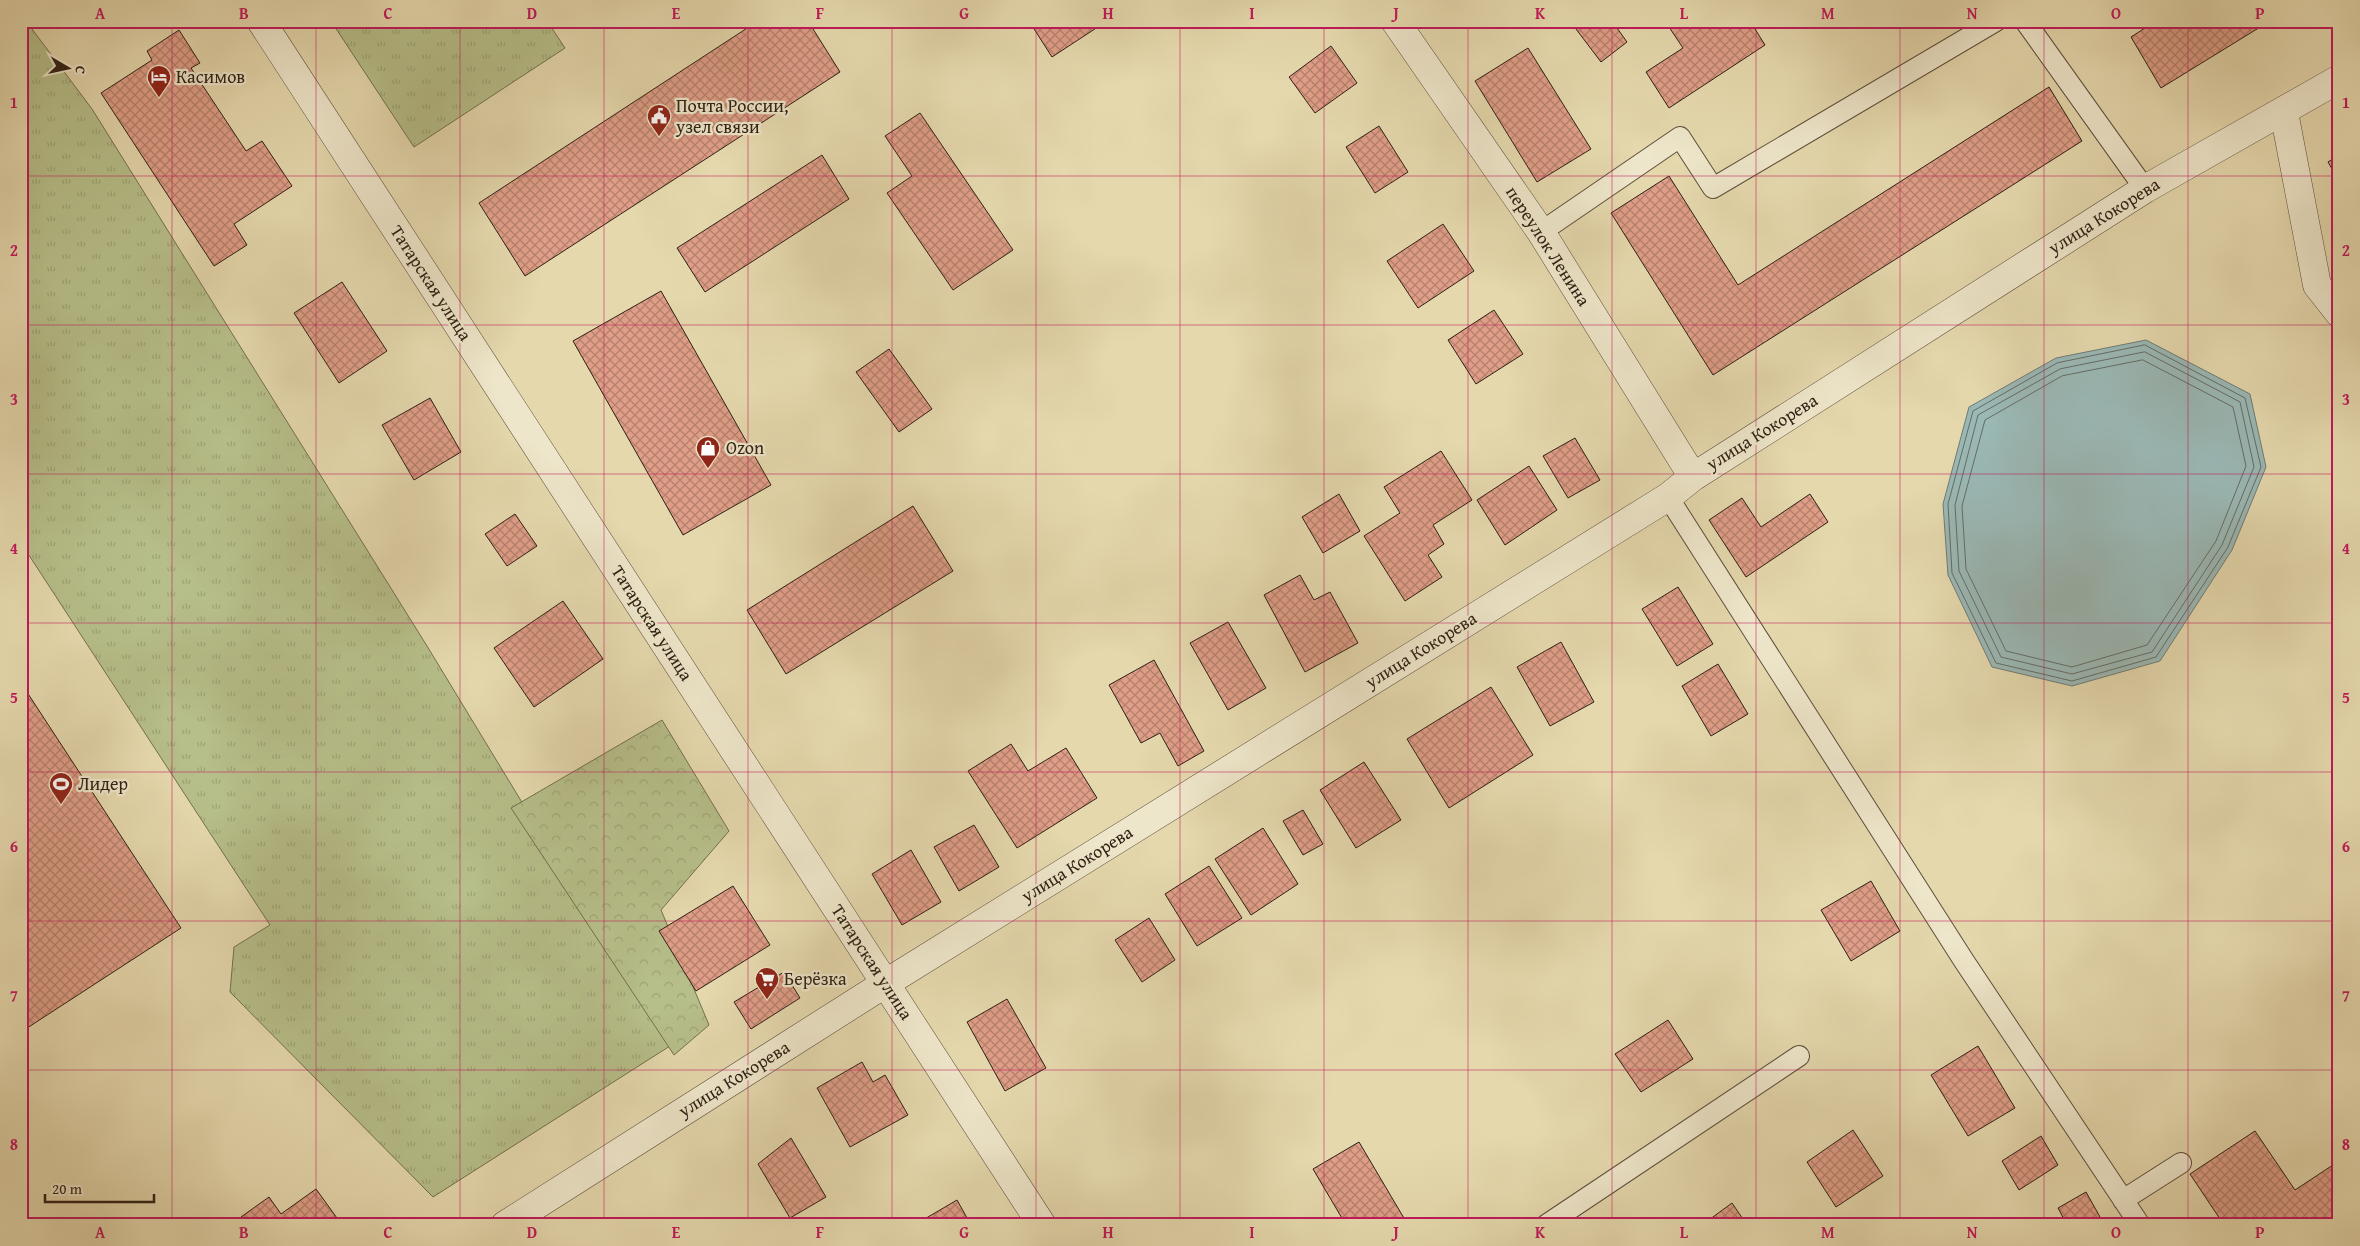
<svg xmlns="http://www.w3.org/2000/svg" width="2360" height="1246" font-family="'Gentium Book Plus',serif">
  <defs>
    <pattern id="grass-tufts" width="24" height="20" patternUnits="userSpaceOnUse" patternTransform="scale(1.25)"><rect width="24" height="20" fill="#b6be89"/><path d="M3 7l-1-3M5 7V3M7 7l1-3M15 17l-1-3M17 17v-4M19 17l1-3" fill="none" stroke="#9da375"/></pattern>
    <pattern id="forest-crowns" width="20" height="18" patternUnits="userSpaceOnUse" patternTransform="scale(1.25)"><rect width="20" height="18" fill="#b6be89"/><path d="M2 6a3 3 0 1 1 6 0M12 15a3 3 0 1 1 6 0" fill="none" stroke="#9da375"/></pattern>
    <pattern id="building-cross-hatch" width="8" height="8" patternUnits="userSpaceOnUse" patternTransform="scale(1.25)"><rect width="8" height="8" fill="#df9e87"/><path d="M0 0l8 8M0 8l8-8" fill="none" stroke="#b5806d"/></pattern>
  </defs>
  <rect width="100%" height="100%" fill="#e5d8ad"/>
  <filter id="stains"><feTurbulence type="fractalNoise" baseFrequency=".004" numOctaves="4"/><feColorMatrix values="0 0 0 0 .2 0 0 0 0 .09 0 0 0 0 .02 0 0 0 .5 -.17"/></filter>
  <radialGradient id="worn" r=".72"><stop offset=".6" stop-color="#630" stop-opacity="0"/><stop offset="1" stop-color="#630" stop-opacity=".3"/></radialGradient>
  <!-- grass -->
  <path fill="url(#grass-tufts)" stroke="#726f4f" d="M21 21H26L92 109 427 646 670 1046 433 1197 230 992 234 947 270 925 21 543Z
    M331 21H547L565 48 414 147Z"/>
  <!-- forest -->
  <path fill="url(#forest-crowns)" stroke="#726f4f" d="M662 720 729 831 661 910 709 1025 674 1055 511 808Z"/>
  <!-- water -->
  <path fill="#9ab8b5" stroke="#6f7b75" d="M2146 340 2250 394 2266 467 2232 550 2160 661 2072 686 1992 667 1948 575 1943 504 1969 407 2056 358Z"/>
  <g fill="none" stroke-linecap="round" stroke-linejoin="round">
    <!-- shore -->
    <path stroke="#646c65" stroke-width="1" d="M2145 345 2245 398 2261 467 2228 547 2156 657 2072 681 1996 663 1952 573 1948 504 1973 411 2057 363Z
      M2145 352 2240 402 2254 467 2222 545 2152 652 2072 674 2001 657 1959 571 1955 505 1978 415 2060 369Z
      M2143 360 2233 407 2246 466 2216 541 2147 645 2072 667 2006 651 1966 569 1962 506 1985 420 2062 376Z"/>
  </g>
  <!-- building -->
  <path fill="url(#building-cross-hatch)" stroke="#2f2015" d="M758 21H808L840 72 525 276 479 203Z
    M1029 21H1107L1052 57Z
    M1587 21H1612L1627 42 1601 62 1576 29Z
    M1665 21H1750L1765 45 1669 108 1646 72 1683 48Z
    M2156 21H2270L2161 88 2131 37Z
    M179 30 200 63 191 68 246 151 262 141 292 186 234 224 247 245 214 266 101 93 152 60 147 51Z
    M1331 46 1357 83 1315 113 1289 77Z
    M1528 48 1591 149 1537 182 1475 81Z
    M2049 87 2082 141 1713 375 1611 213 1669 176 1738 285Z
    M920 113 1013 250 953 290 887 193 912 176 885 136Z
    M1379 126 1408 172 1375 193 1346 147Z
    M822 155 849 199 705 292 677 248Z
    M2339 155V181L2328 162Z
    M1443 224 1474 271 1418 308 1387 261Z
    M342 282 387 351 339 383 294 313Z
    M661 291 771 485 683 535 573 341Z
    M1494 310 1523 354 1476 384 1448 340Z
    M889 349 932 409 899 432 856 372Z
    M430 398 461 452 414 480 382 425Z
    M1575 438 1600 480 1568 498 1543 456Z
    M1441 451 1472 500 1433 525 1444 544 1428 555 1442 577 1405 601 1364 536 1400 513 1384 487Z
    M1529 466 1557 510 1505 545 1477 500Z
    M1339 494 1360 531 1323 553 1302 517Z
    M1810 494 1828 522 1746 577 1709 520 1742 498 1761 527Z
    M913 506 953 571 786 674 747 610Z
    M515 514 537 546 507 566 485 534Z
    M1300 575 1314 600 1330 592 1358 643 1305 672 1264 595Z
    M1678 587 1713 644 1677 666 1642 609Z
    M563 601 603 659 534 707 494 648Z
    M1228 622 1266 688 1228 710 1190 643Z
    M1561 642 1594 702 1550 726 1517 667Z
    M1154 660 1204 751 1178 766 1160 733 1141 743 1109 685Z
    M1718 664 1748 714 1711 736 1682 686Z
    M21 683 181 928 21 1032Z
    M1491 687 1533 755 1449 808 1407 739Z
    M1011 744 1028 771 1066 748 1097 798 1017 848 968 771Z
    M1364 762 1401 820 1356 848 1320 790Z
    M1303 810 1323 844 1303 855 1283 821Z
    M974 825 999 867 959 891 934 847Z
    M1263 828 1298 884 1251 915 1215 859Z
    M911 850 941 902 902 925 872 874Z
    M1209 866 1242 918 1197 946 1165 894Z
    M1871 881 1900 931 1851 961 1821 910Z
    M733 886 770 945 696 991 659 931Z
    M1149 918 1175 960 1142 982 1115 940Z
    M784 972 800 998 751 1029 734 1002Z
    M1007 999 1046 1068 1005 1091 967 1022Z
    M1668 1020 1693 1059 1641 1092 1615 1054Z
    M1978 1046 2015 1108 1968 1136 1931 1075Z
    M862 1062 873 1082 885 1075 908 1115 850 1147 817 1088Z
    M1853 1130 1883 1176 1836 1207 1807 1162Z
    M2255 1131 2295 1190 2339 1161V1225H2224L2190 1174Z
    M2041 1136 2058 1165 2019 1190 2002 1161Z
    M791 1138 826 1197 790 1218 758 1164Z
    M1359 1142 1408 1225H1346L1313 1169Z
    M316 1189 342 1225H246L241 1217 269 1197 281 1214Z
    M2086 1192 2100 1217 2086 1225H2067L2058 1208Z
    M957 1200 971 1225H916V1224Z
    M1732 1203 1747 1225H1702Z"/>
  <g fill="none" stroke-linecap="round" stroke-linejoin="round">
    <!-- service casing -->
    <g stroke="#5c4e3b" stroke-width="22">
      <path id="service" d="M2025 21 2145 189
        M1541 232 1680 137 1713 188 1996 21
        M1668 497 1964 961 2140 1225
        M2123 1200 2181 1163
        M1546 1225 1799 1056"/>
    </g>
    <!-- minor casing -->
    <g stroke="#5c4e3b" stroke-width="29">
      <path id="minor" d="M261 21 1042 1225
        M1395 21 1541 232 1693 477
        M2284 112 2317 285 2339 313
        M505 1225 886 983 1668 497 1693 477 2145 189 2339 79"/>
    </g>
    <!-- service -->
    <use href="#service" stroke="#eee6ca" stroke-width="20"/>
    <!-- minor -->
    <use href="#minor" stroke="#eee6ca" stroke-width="28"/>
  </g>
  <!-- grid -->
  <path fill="none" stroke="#c2185b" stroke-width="1" stroke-opacity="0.55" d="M172 21V1225M316 21V1225M460 21V1225M604 21V1225M748 21V1225M892 21V1225M1036 21V1225M1180 21V1225M1324 21V1225M1468 21V1225M1612 21V1225M1756 21V1225M1900 21V1225M2044 21V1225M2188 21V1225M21 176H2339M21 325H2339M21 474H2339M21 623H2339M21 772H2339M21 921H2339M21 1070H2339"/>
  <!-- icons -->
  <defs>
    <g id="hotel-pin" transform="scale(1.25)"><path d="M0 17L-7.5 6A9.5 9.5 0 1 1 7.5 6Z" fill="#8f2418" stroke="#eee6ca"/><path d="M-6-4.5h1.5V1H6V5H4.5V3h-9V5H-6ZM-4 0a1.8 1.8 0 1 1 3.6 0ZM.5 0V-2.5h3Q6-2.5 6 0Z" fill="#fff"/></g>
    <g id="civic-pin" transform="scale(1.25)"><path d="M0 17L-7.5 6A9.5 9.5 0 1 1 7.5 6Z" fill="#8f2418" stroke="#eee6ca"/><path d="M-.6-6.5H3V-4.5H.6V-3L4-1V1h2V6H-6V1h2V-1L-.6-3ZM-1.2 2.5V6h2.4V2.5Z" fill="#fff"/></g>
    <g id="shop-pin" transform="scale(1.25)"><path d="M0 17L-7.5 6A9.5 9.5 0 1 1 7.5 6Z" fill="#8f2418" stroke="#eee6ca"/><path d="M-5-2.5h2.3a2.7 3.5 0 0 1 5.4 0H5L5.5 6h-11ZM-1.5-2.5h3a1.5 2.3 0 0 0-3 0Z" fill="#fff"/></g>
    <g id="stadium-pin" transform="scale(1.25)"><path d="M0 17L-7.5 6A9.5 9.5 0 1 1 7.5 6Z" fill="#8f2418" stroke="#eee6ca"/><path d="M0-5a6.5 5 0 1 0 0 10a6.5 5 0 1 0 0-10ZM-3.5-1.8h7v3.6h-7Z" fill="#fff"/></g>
    <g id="supermarket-pin" transform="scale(1.25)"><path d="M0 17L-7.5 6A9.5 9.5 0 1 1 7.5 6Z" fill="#8f2418" stroke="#eee6ca"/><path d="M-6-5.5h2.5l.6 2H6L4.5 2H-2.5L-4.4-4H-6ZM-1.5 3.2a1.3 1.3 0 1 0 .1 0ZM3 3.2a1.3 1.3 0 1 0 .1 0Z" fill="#fff"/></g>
  </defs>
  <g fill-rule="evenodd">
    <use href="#hotel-pin" x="159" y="77"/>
    <use href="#civic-pin" x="659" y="116"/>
    <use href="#shop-pin" x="708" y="448"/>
    <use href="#stadium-pin" x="61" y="784"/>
    <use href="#supermarket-pin" x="767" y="979"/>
  </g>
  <g text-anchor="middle" stroke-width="4.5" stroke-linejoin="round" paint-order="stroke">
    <!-- poi labels -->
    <g font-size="18" fill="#2f2015" stroke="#eee6ca" text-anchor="start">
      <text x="176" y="83">Касимов</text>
      <text x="676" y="112">Почта России,<tspan x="676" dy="21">узел связи</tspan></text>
      <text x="726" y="454">Ozon</text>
      <text x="78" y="790">Лидер</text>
      <text x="784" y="985">Берёзка</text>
    </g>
    <!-- street labels -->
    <g font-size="18" fill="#2f2015" stroke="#eee6ca">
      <text transform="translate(2104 216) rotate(-32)" y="6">улица Кокорева</text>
      <text transform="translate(1548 246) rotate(57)" y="6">переулок Ленина</text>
      <text transform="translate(431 283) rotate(57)" y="6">Татарская улица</text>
      <text transform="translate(1762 432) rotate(-32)" y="6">улица Кокорева</text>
      <text transform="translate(652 623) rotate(57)" y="6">Татарская улица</text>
      <text transform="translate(1421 650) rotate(-32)" y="6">улица Кокорева</text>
      <text transform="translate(1077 864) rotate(-32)" y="6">улица Кокорева</text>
      <text transform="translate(872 962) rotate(57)" y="6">Татарская улица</text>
      <text transform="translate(734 1079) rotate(-32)" y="6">улица Кокорева</text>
    </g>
  </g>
  <!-- margin -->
  <rect width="2360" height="1246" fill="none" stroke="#e5d8ad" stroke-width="55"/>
  <!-- north arrow -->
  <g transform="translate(68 68) rotate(99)" stroke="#eee6ca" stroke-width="4" paint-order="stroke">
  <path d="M0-4L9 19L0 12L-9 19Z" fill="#2f2015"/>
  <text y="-8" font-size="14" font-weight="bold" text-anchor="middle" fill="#2f2015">С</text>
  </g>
  <!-- scale -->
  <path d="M45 1194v8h109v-8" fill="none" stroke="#2f2015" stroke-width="2.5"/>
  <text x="52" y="1194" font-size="15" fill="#2f2015" stroke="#eee6ca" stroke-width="4" paint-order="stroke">20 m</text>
  <rect x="28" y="28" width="2304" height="1190" fill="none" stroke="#c2185b" stroke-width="2"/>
  <g font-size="16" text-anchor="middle" font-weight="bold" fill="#c2185b">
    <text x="100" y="19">A</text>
    <text x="244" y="19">B</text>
    <text x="388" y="19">C</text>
    <text x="532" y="19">D</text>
    <text x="676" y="19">E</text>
    <text x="820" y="19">F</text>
    <text x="964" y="19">G</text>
    <text x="1108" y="19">H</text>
    <text x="1252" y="19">I</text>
    <text x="1396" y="19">J</text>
    <text x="1540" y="19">K</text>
    <text x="1684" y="19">L</text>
    <text x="1828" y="19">M</text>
    <text x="1972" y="19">N</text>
    <text x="2116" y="19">O</text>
    <text x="2260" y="19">P</text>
    <text x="14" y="108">1</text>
    <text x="2346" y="108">1</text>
    <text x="14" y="256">2</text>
    <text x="2346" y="256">2</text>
    <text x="14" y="405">3</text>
    <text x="2346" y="405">3</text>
    <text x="14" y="554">4</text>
    <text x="2346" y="554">4</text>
    <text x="14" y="703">5</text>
    <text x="2346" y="703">5</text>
    <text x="14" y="852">6</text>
    <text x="2346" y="852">6</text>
    <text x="14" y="1001">7</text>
    <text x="2346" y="1001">7</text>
    <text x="14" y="1150">8</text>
    <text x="2346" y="1150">8</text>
    <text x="100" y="1238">A</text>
    <text x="244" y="1238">B</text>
    <text x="388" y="1238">C</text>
    <text x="532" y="1238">D</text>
    <text x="676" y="1238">E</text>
    <text x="820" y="1238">F</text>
    <text x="964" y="1238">G</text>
    <text x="1108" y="1238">H</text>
    <text x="1252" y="1238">I</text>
    <text x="1396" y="1238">J</text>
    <text x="1540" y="1238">K</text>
    <text x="1684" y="1238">L</text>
    <text x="1828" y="1238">M</text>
    <text x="1972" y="1238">N</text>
    <text x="2116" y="1238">O</text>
    <text x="2260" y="1238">P</text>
  </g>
  <rect width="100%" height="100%" filter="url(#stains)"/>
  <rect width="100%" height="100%" fill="url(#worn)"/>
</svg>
